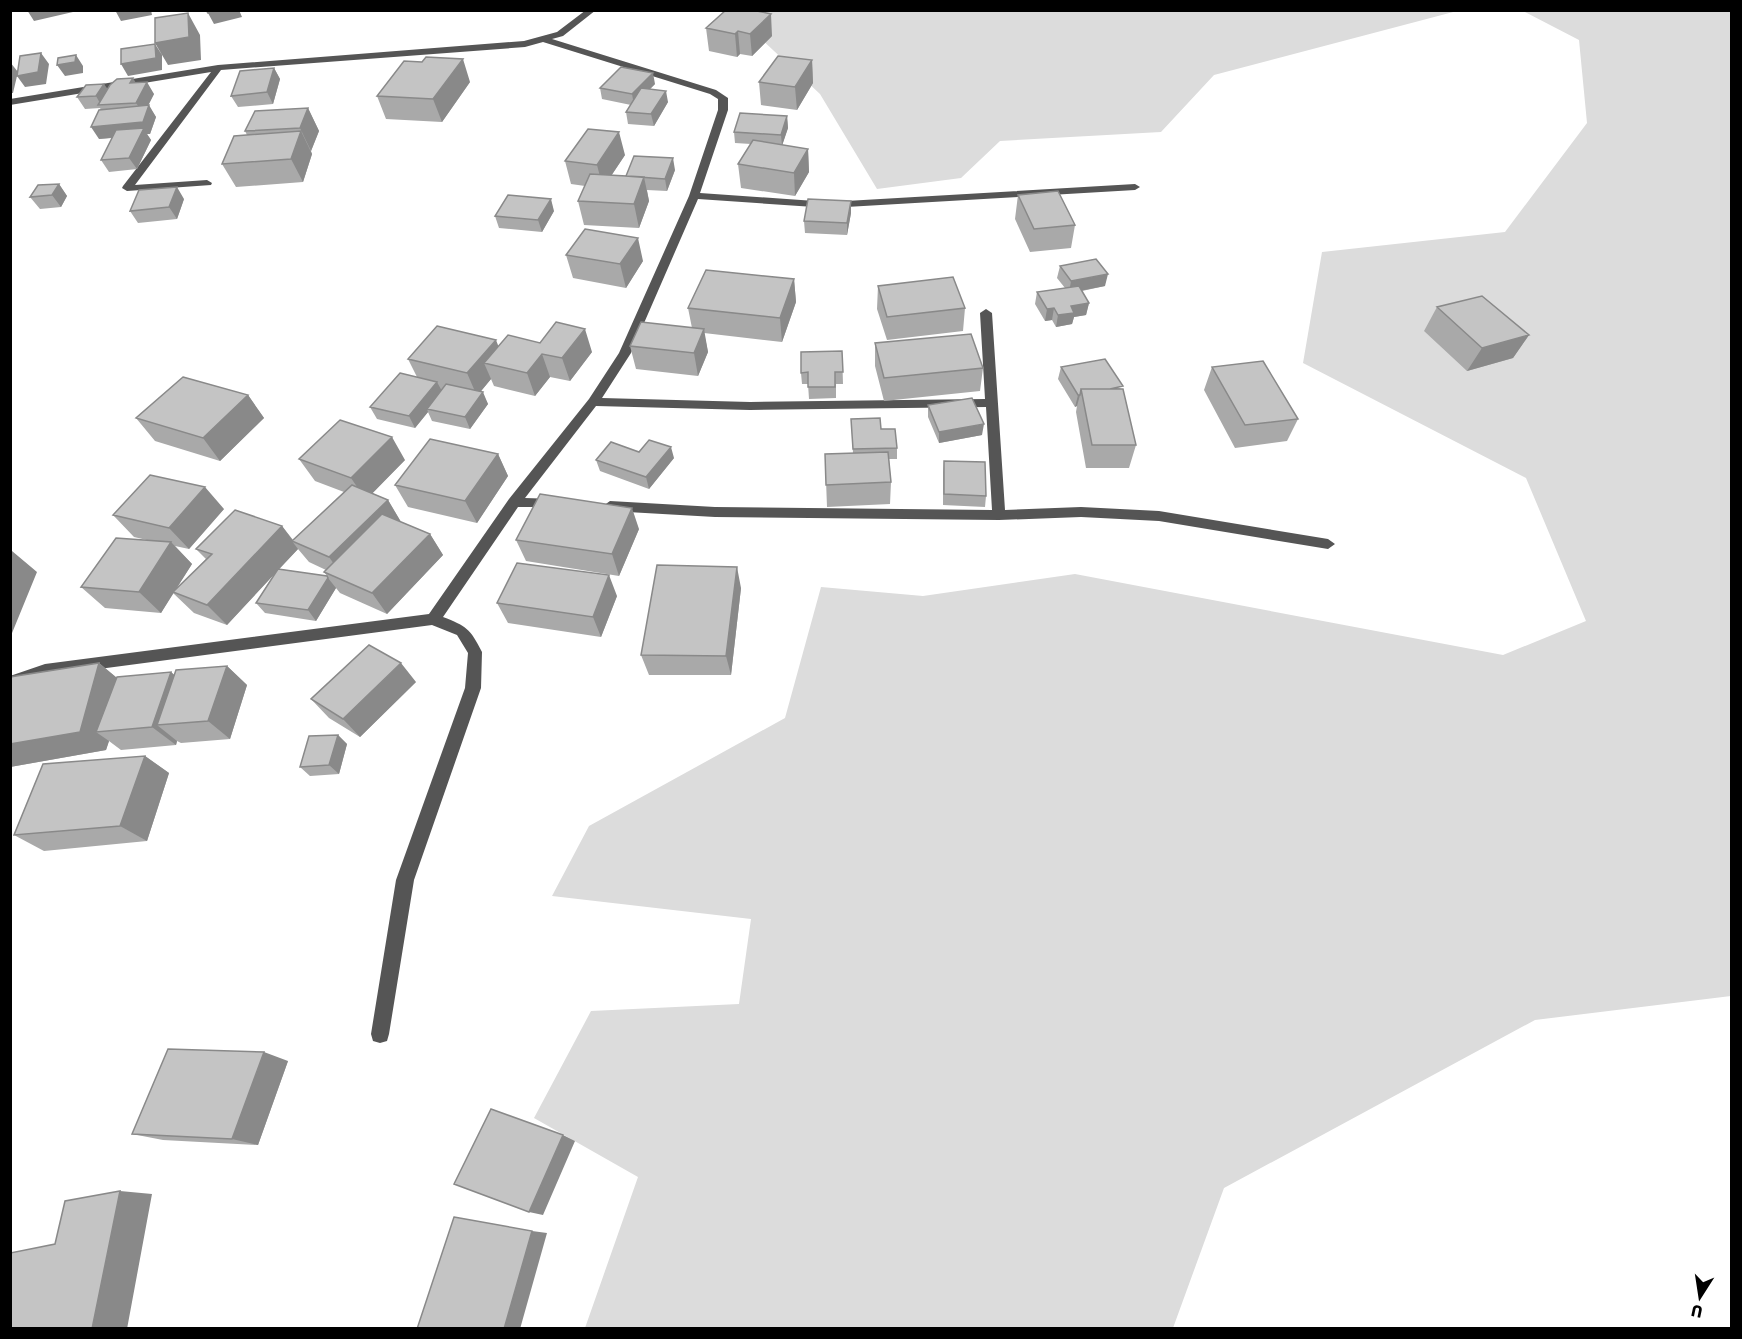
<svg xmlns="http://www.w3.org/2000/svg" width="1742" height="1339" font-family="Jost,sans-serif">
  <rect width="100%" height="100%" fill="#fff"/>
  <!-- green -->
  <path fill="#dcdcdc" d="M728 10 1457 11 1214 75 1161 132 1000 141 961 178 877 189 820 94 756 34 708 25Z
    M1523 11H1731V996L1535 1020 1224 1188 1173 1328H585L638 1177 534 1118 591 1011 739 1004 751 919 552 896 589 826 785 718 821 587 923 596 1075 574 1503 655 1586 621 1526 478 1303 363 1322 252 1505 232 1587 123 1579 40Z"/>
  <g fill="none" stroke-linecap="round" stroke-linejoin="round">
    <!-- minor -->
    <path fill="#555" fill-rule="evenodd" d="M586 10H596L563 36 552 39 716 90 728 98V110L700 193 829 202 1135 184 1140 187 1135 190 829 208 698 199 631 353 602 398 750 402 985 399 980 313 986 309 992 313 1005 510 1081 507 1159 511 1328 539 1335 544 1328 549 1159 521 1081 517 999 520 715 517 610 511 603 506 610 501 715 507 992 510 986 407 750 410 596 406 525 498 556 499 561 501 563 504 561 507H518L443 617C466 626 470 628 482 652L481 688 414 880 389 1034 387 1041 380 1043 373 1041 371 1034 396 880 465 688 468 653 457 635 432 625 46 676 10 689V676L45 664 429 614 509 499 589 399 619 353 689 196 718 110V99L710 94 543 42 525 47 221 70 135 185 207 180 212 183 211 185 127 191 122 188 123 186 211 72 10 105V99L218 65 524 41 557 32Z"/>
  </g>
  <!-- wall -->
  <path fill="#a9a9a9" fill-rule="evenodd" d="M726 10 772 36 752 56 740 54 737 57 709 51 706 28Z
    M812 60 813 83 797 110 761 105 759 82Z
    M274 68 280 79 273 104 238 107 231 96Z
    M470 82 442 122 386 119 377 96Z
    M136 83 154 94 148 105 156 117 150 134H147L151 140 137 169 109 172 101 160 112 138 99 139 101 110 100 108 85 109 77 97 107 89Z
    M655 84 650 89 668 102 654 126 628 124 626 112 631 105 602 99 600 88Z
    M308 108 319 131 311 151 312 154 303 182 236 187 222 164 247 135 245 131Z
    M787 116 788 128 782 145 808 149 809 172 795 196 741 188 738 164 751 144 735 143 734 132Z
    M625 155 611 176H626L675 170 667 191 647 190 649 201 639 228 584 225 578 201 585 186 571 184 565 161Z
    M59 184 67 196 61 207 40 209 30 197Z
    M1018 195 1075 225 1071 248 1030 252 1015 219Z
    M184 199 177 219 138 223 130 211Z
    M851 201V213L847 235 805 233 804 221Z
    M554 211 542 232 499 228 495 216Z
    M566 255 643 261 626 288 573 278Z
    M1060 266 1105 286 1082 291 1089 303 1086 315 1074 317 1072 324 1056 327 1052 320 1045 321 1035 304 1037 292 1065 288 1057 278Z
    M794 279 796 302 782 342 704 333 708 352 698 376 636 369 630 346 692 328 688 308Z
    M878 286 965 308 963 331 887 340 877 309Z
    M1437 307 1529 335 1513 358 1467 371 1424 331Z
    M540 343 592 352 570 381 550 377 535 396 494 386 491 379 481 391 488 404 470 429 432 421 428 412 415 428 377 419 370 407 417 377 408 359 498 346Z
    M875 343 983 368 980 391 884 401 875 366Z
    M842 351 843 384H836V398L809 399 808 384H802L801 373Z
    M1061 367 1122 389 1136 445 1129 468H1086L1076 412 1077 406 1075 407 1058 379Z
    M1212 367 1298 419 1287 441 1235 448 1204 390Z
    M248 395 264 418 220 461 155 441 136 418Z
    M928 405 982 435 939 443 928 417Z
    M851 419 881 429 897 448V459H889L891 482 890 504 827 507 825 454 853 453Z
    M639 452 674 458 649 489 600 471 596 460Z
    M498 454 508 476 477 523 408 507 395 485Z
    M299 459 405 460 372 493 388 500 401 522 430 534 443 555 387 614 340 593 336 588 316 621 265 613 256 603 274 574 227 625 194 613 173 593 161 613 105 608 81 587 151 541 134 537 113 515 224 509 189 549 175 546 192 564 174 592 206 559 196 549 282 526 293 540 344 492 315 481ZM298 549 309 562 326 570 324 572 327 576 279 569Z
    M944 461 986 496 985 507 943 505V472Z
    M639 529 619 576 526 561 516 540Z
    M741 588 731 675H649L641 655Z
    M617 596 601 637 508 623 497 603Z
    M99 663 117 678 171 672 174 675 227 666 247 685 230 739 181 743 177 741 176 745 121 750 109 741 106 750 10 767Z
    M416 682 360 737 329 718 311 699Z
    M338 735 347 744 339 774 310 776 300 767Z
    M145 756 169 773 147 841 44 851 14 835Z
    M288 1061 258 1145 163 1140 132 1134Z"/>
  <!-- shaded-wall -->
  <path fill="#898989" d="M27 10H73V12L34 21Z
    M115 10H151L152 15 121 21Z
    M218 10H239L242 17 214 24 208 13Z
    M188 13 200 35 201 60 168 65 155 43Z
    M771 14 772 36 752 56 750 34Z
    M738 31 740 54 737 57 735 34Z
    M155 44 162 55V70L128 76 121 64Z
    M41 53 49 64 46 84 25 87 17 76 13 93H10V62L18 72Z
    M76 55 83 66V73L65 76 57 65Z
    M463 59 470 82 442 122 433 99Z
    M812 60 813 83 797 110 795 87Z
    M274 68 280 79 273 104 267 92Z
    M653 73 655 84 634 105 632 94Z
    M133 78 140 90 130 83Z
    M147 82 154 94 144 114 136 103Z
    M104 84 112 95 101 105 96 96Z
    M666 91 668 102 654 126 651 114Z
    M149 105 156 117 150 134H147L151 140 137 169 129 158 140 135 99 139 91 127Z
    M308 108 319 131 311 151 300 128Z
    M787 116 788 128 782 146 781 135Z
    M301 131 312 154 303 182 291 159Z
    M619 132 625 155 603 188 597 165Z
    M808 149 809 172 795 196 794 173Z
    M673 158 675 170 667 191 665 179Z
    M644 177 649 201 639 228 634 204Z
    M59 184 67 196 61 207 52 195Z
    M177 187 184 199 177 219 169 207Z
    M551 199 554 211 542 232 538 220Z
    M851 201V213L847 235V223Z
    M638 238 643 261 626 288 620 264Z
    M1108 274 1105 286 1069 293 1071 281Z
    M794 279 796 302 782 342 780 318Z
    M1089 303 1086 315 1074 317 1072 324 1056 327 1058 315 1071 306Z
    M1054 308 1052 320 1045 321 1047 309Z
    M585 329 592 352 570 381 562 358Z
    M704 329 708 352 698 376 694 353Z
    M1529 335 1513 358 1467 371 1482 348Z
    M496 340 505 363H484L491 379 477 396 467 373Z
    M542 354 550 377 535 396 527 373Z
    M437 382 443 393 427 409 428 412 415 428 409 416Z
    M483 392 488 404 470 429 465 417Z
    M248 395 264 418 220 461 203 438Z
    M1078 395H1080L1077 406 1075 407Z
    M984 424 982 435 939 443V432Z
    M392 437 405 460 366 500 351 478Z
    M671 447 674 458 649 489 646 477Z
    M498 454 508 476 477 523 465 501Z
    M205 487 224 509 189 549 169 528Z
    M388 500 401 522 344 578 329 557Z
    M632 508 639 529 619 576 612 554Z
    M282 526 294 542 292 541 298 549 227 625 207 605Z
    M430 534 443 555 387 614 372 593Z
    M171 542 192 564 161 613 139 592Z
    M12 551 37 572 10 638V555Z
    M737 567 741 588 731 675 726 656Z
    M609 575 617 596 601 637 593 617Z
    M328 578 336 588 316 621 308 610Z
    M99 663 123 683 96 732 109 741 106 750 10 767V744Z
    M401 663 416 682 360 737 343 719Z
    M227 666 247 685 230 739 208 721Z
    M171 672 193 692 157 725 177 741 176 745 152 727Z
    M338 735 347 744 339 774 329 765Z
    M145 756 169 773 147 841 120 826Z
    M264 1052 288 1061 258 1145 232 1139Z
    M563 1135 575 1141 543 1215 529 1212Z
    M120 1191 152 1194 127 1329H92Z
    M532 1231 547 1233 520 1329H504Z"/>
  <!-- building -->
  <path fill="#c4c4c4" stroke="#898989" stroke-width="1.5" d="M206 10H218L208 13Z
    M726 10H752L771 14 750 34 738 31 735 34 706 28Z
    M188 13 189 37 155 43V18Z
    M155 44 156 58 121 64V49Z
    M41 53 38 72 17 76 20 56Z
    M76 55 75 62 57 65 58 58Z
    M778 56 812 60 795 87 759 82Z
    M426 57 463 59 433 99 377 96 404 61 422 62Z
    M621 67 653 73 632 94 600 88Z
    M274 68 267 92 231 96 240 71Z
    M133 78 130 83 147 82 136 103 98 105 110 85 117 79Z
    M104 84 96 96 77 97 86 85Z
    M641 88 666 91 651 114 626 112Z
    M149 105 143 122 91 127 99 110Z
    M308 108 300 128 245 131 255 111Z
    M740 113 787 116 781 135 734 132Z
    M144 128 129 158 101 160 116 130Z
    M588 129 619 132 597 165 565 161Z
    M301 131 291 159 222 164 234 136Z
    M753 140 808 149 794 173 738 164Z
    M634 156 673 158 665 179 626 176Z
    M590 174 644 177 634 204 578 201Z
    M59 184 52 195 30 197 38 185Z
    M177 187 169 207 130 211 139 190Z
    M1058 191 1075 225 1034 229 1018 195Z
    M508 195 551 199 538 220 495 216Z
    M808 199 851 201 847 223 804 221Z
    M585 229 638 238 620 264 566 255Z
    M1096 259 1108 274 1071 281 1060 266Z
    M706 270 794 279 780 318 688 308Z
    M953 277 965 308 887 317 878 286Z
    M1079 286 1089 303 1071 306 1074 313 1058 315 1054 308 1047 309 1037 292Z
    M1482 296 1529 335 1482 348 1437 307Z
    M556 322 585 329 562 358 542 354 527 373 484 363 508 335 540 343Z
    M641 322 704 329 694 353 630 346Z
    M437 326 496 340 467 373 408 359Z
    M971 334 983 368 884 378 875 343Z
    M842 351 843 372H835V387H808V372L801 373V352Z
    M1105 359 1123 386 1110 389H1081L1080 395H1078L1061 367Z
    M1263 361 1298 419 1245 425 1212 367Z
    M400 373 437 382 409 416 370 407Z
    M183 377 248 395 203 438 136 418Z
    M446 384 483 392 465 417 427 409Z
    M1081 389H1123L1136 445H1092Z
    M972 398 984 424 939 432 928 405Z
    M880 418 881 429H895L897 448 853 449 851 419Z
    M340 420 392 437 351 478 299 459Z
    M430 439 498 454 465 501 395 485Z
    M649 440 671 447 646 477 596 460 611 442 639 452Z
    M888 452 891 482 826 485 825 454Z
    M944 461 985 462 986 496 944 494Z
    M150 475 205 487 169 528 113 515Z
    M352 485 388 500 329 557 292 541Z
    M540 494 632 508 612 554 516 540Z
    M235 510 282 526 207 605 173 592 212 554 196 549Z
    M382 514 430 534 372 593 324 572Z
    M116 538 171 542 139 592 81 587Z
    M517 563 609 575 593 617 497 603Z
    M657 565 737 567 726 656 641 655Z
    M278 569 327 576 328 578 308 610 256 603Z
    M369 645 401 663 343 719 311 699Z
    M99 663 80 732 10 744V677Z
    M227 666 208 721 157 725 176 670Z
    M171 672 152 727 96 732 117 677Z
    M338 735 329 765 300 767 309 736Z
    M145 756 120 826 14 835 43 764Z
    M168 1049 264 1052 232 1139 132 1134Z
    M491 1109 563 1135 529 1212 454 1184Z
    M120 1191 92 1329H10V1253L55 1244 65 1201Z
    M454 1217 532 1231 504 1329H417Z"/>
  <!-- border -->
  <rect width="1742" height="1339" fill="none" stroke="#000000" stroke-width="24"/>
  <!-- north arrow -->
  <g transform="translate(1700 1297) rotate(192)" stroke="#ffffff" stroke-width="4.5" paint-order="stroke">
  <path d="M0-4.5L10 22L0 15L-10 22Z" fill="#000000"/>
  <text y="-9" font-size="16" font-weight="bold" text-anchor="middle" fill="#000000">U</text>
  </g>
</svg>
